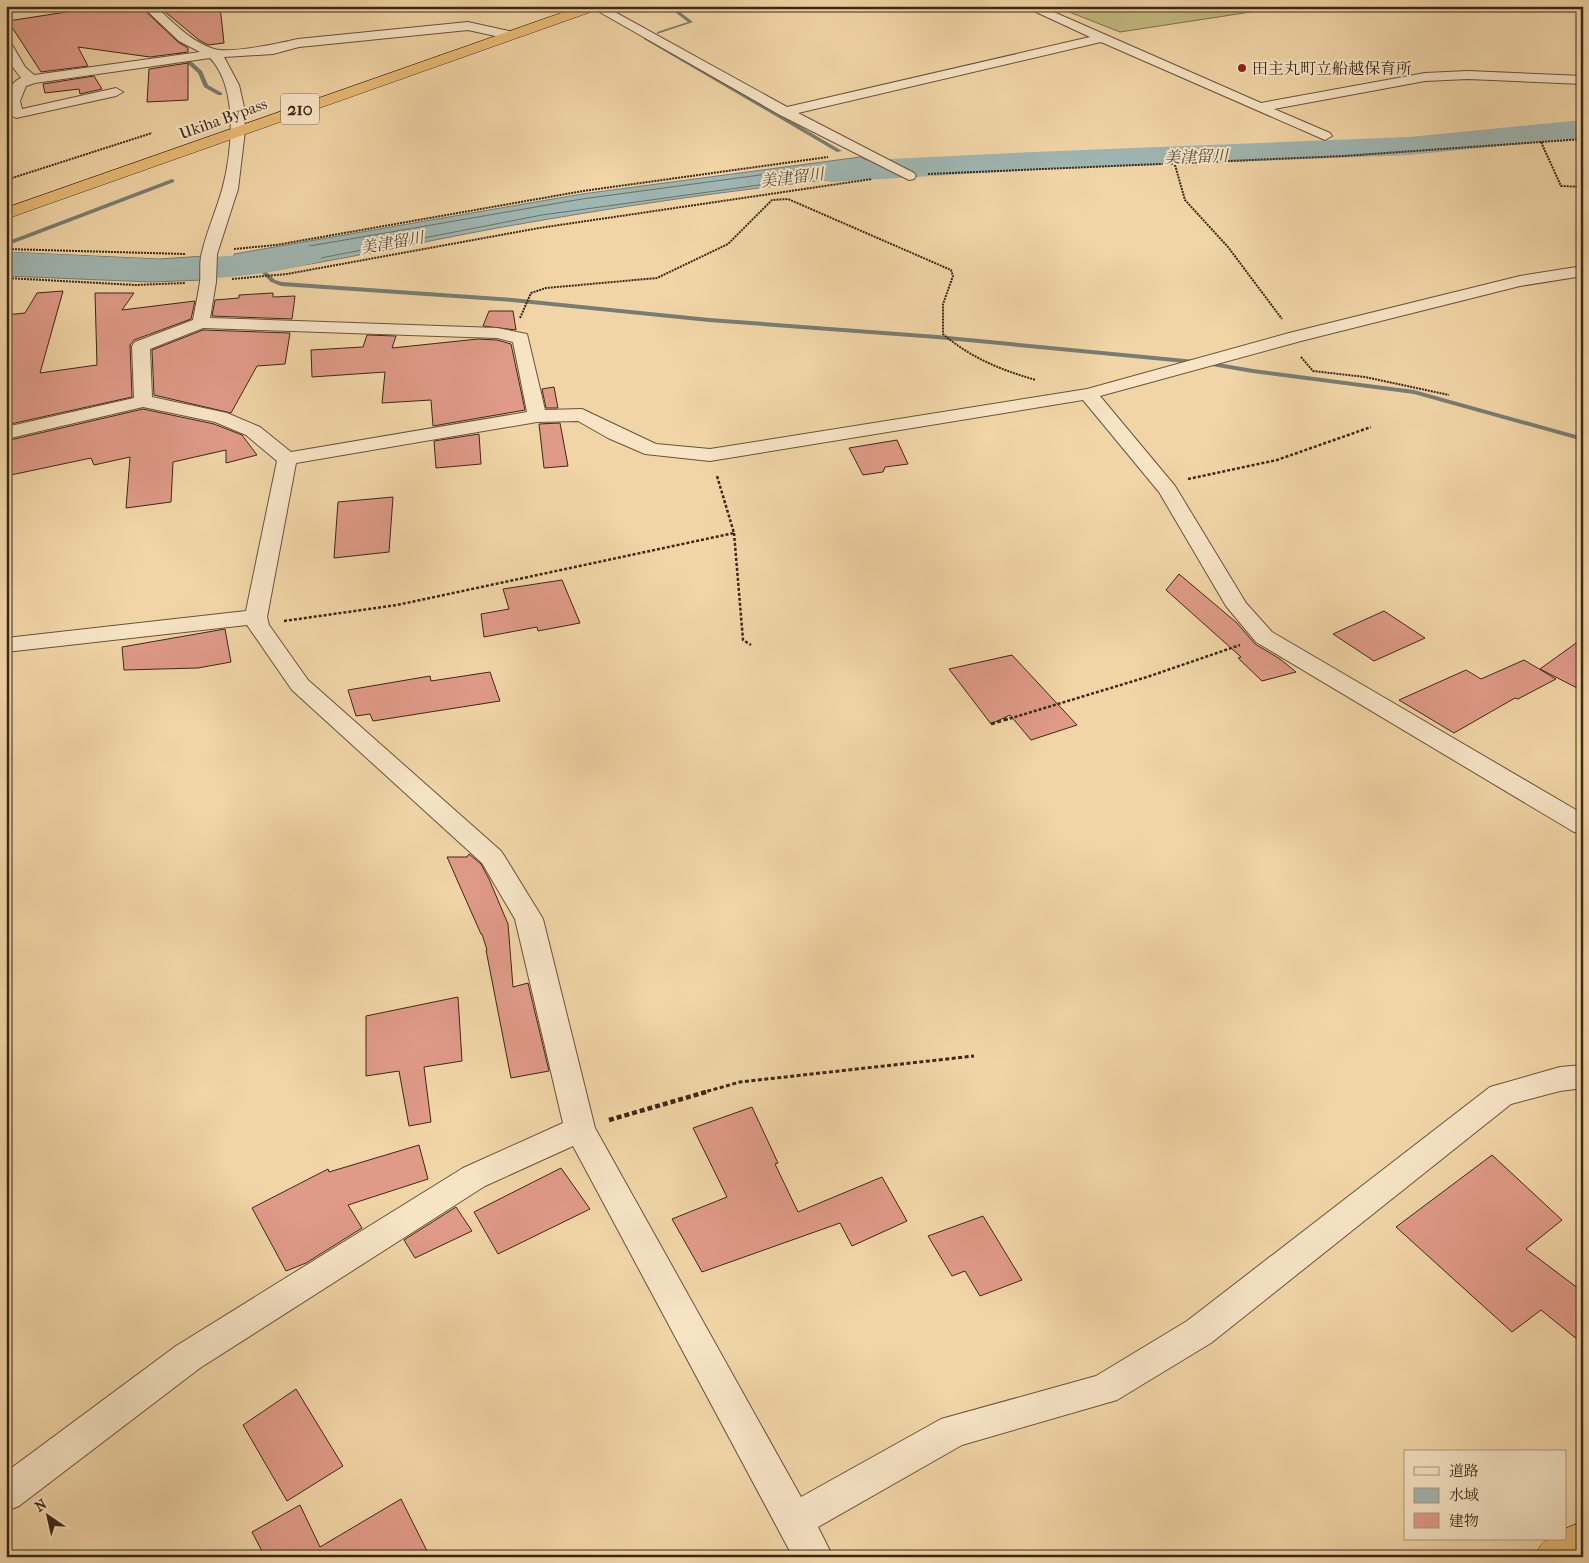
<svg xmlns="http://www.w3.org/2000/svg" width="1589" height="1563" font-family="'IM FELL French Canon','Noto Serif JP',serif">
  <rect width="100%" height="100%" fill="#f1d5a6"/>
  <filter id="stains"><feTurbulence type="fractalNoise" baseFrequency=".004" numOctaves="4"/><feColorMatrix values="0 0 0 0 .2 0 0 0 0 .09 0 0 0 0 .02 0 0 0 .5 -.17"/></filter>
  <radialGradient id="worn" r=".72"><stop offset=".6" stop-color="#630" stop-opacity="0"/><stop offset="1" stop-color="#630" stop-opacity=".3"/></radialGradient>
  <!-- green -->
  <path fill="#c2bb81" stroke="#7f724c" d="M1054 6H1290L1120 32Z"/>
  <!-- water -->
  <path fill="#9fb6b2" stroke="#777d74" d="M860 157 895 173C778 184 660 200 543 220 439 237 336 263 231 276L234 254 582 194Z
    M6 252 159 259 205 256 203 280 151 282 6 276Z"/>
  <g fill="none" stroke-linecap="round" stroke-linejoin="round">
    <!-- shore -->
    <path stroke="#6e6f64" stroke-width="1" d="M858 162 868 166V170L542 215 300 262 240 270 237 268 240 258 582 199Z
      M6 257 159 264 199 263
      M6 271 151 277 197 276 199 271"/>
    <!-- stream -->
    <path fill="#777d74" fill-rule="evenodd" d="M667 6H672L693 22 657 34V32L688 22Z
      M644 37H648L842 151 837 152 644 39Z
      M169 45H173L202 71 208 85 222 93V95H218L204 87 198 73 169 47Z
      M172 179 174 180V182L6 246V242Z
      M257 263 275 280 282 282 512 298 709 318 937 335 1206 361 1253 369 1414 390 1583 437V441L1414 394 1253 373 1206 365 937 339 709 322 512 302 281 286 271 282 254 265Z"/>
    <!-- river -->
    <path fill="#9fb6b2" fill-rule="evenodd" d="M1583 120V138L1409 155 1033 170 831 182 820 179 815 172 820 165 831 162 1033 152 1409 137Z
      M306 245 318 248 323 255 318 262C212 289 114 279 6 274V252L169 260 257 254Z"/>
  </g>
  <!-- building -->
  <path fill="#df9a88" stroke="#3c2817" d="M105 6H140L178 42 188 48V52L150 57 78 47 88 66 41 72 8 21Z
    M158 6H220L224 43 208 45 199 40Z
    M188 63V100L147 102 149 69Z
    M94 76 102 89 80 94 79 89 45 93 43 84Z
    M63 291 40 373 97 365 95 293H134L122 310 195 301 191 319 134 340 130 345 132 397 6 425V315L25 313 37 293Z
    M273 293V297L295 296 292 319 212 316 215 300 239 298V295Z
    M489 311H513L516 330 483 326Z
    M203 330 290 333 285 364 257 366 231 413 154 395 152 350Z
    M367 335 396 336 392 348 478 339 497 340 511 344 525 410 433 426 431 400 382 403 385 372 312 377 311 350 363 347Z
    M554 387 558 408H546L542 389Z
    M143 409 214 424 242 435 257 455 226 463V450L173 462 171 502 126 508 130 457 94 465 91 458 6 476V441Z
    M560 423 568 466 544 468 539 424Z
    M479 434 481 464 436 468 434 441Z
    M897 440 908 464 885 467 883 472 863 475 849 448Z
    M393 497 389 552 334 558 338 502Z
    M1179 574 1237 623 1255 644 1280 659 1296 672 1262 681 1238 658 1241 657 1166 590Z
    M562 580 580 623 538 631 537 627 484 637 481 614 509 609 503 589Z
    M1384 611 1425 638 1374 661 1333 634Z
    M225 629 231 662 198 668 124 670 122 647Z
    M1583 638V691L1540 669Z
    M1012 655 1077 725 1031 740 1010 715 991 724 949 669Z
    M1524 660 1556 679 1518 699 1515 698 1454 733 1399 700 1466 670 1481 679Z
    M490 672 500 701 373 721 370 714 356 716 348 690 430 676 431 681Z
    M469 854 481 864 489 879 508 924 513 987 528 983 549 1071 511 1078 486 950H487L482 934H481L447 857H467Z
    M458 997 462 1061 424 1067 431 1122 409 1126 399 1071 366 1076V1016Z
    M752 1107 778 1163 775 1164 798 1212 882 1177 907 1221 852 1246 840 1223 702 1272 672 1219 727 1197 693 1128Z
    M419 1145 428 1179 348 1205 362 1228 306 1263 286 1271 252 1208 328 1169 329 1172Z
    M1492 1155 1562 1220 1526 1249 1583 1292V1344L1541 1310 1512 1332 1396 1227Z
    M561 1168 590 1209 498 1254 474 1212Z
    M456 1207 472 1231 415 1258 404 1240Z
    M983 1216 1022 1280 980 1296 965 1271 952 1276 928 1236Z
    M296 1389 343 1466 287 1501 243 1425Z
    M401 1499 430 1557H265L252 1532 300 1505 320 1547Z"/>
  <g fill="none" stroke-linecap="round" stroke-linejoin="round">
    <!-- street casing -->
    <g stroke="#69533b" stroke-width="2">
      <path id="street" d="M142 6H155C173 22 191 42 214 49 230 54 281 43 298 39L468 22 513 32 515 35 513 38 509 39 468 30 299 47 273 54 224 57 239 85 244 107 245 131 238 189 217 254 216 282 210 318 497 328 527 334 545 410 582 409 656 444 710 449 1087 389 1289 333 1520 276 1583 266V276L1520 286 1301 341 1100 396 1175 486 1246 603 1272 632 1583 814V834L1574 832 1256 642 1226 606 1159 492 1083 400 710 461 645 454 608 438 578 421 537 422 296 463 267 617 269 625 308 680 501 851 505 857 543 919 595 1128 801 1497 941 1419 1096 1376 1187 1321 1490 1087 1560 1067 1583 1065V1088L1560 1091 1511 1104 1211 1343 1117 1400 962 1445 818 1527 833 1557H793L573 1146 485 1186 200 1368 19 1506 6 1511V1472L176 1346 463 1168 563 1123 515 919 482 863 292 690 247 625 6 652V638L246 611 277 461 246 435 215 422 143 407 6 439V427L134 398 132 346 135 342 193 320C195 308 198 295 200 282 201 273 199 262 202 252 207 231 216 211 222 190 232 153 239 88 210 58L35 83 26 86 20 101 22 109 116 88 123 92 116 96 16 118 9 114C6 102 7 83 21 78L6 58V42L11 43 25 67 34 75 200 52 179 41ZM203 328 497 338 513 342 527 412 291 452 260 427 227 413 152 397 150 349Z
        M589 6H604L787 107 1090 37 1023 6H1040L1261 103 1425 73 1468 71 1583 76V84L1468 79 1425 81 1274 109 1330 133 1332 136 1325 140 1101 42 798 113 914 173 916 176 914 179 909 180 780 115Z"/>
    </g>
    <!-- highway casing -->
    <g stroke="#3c2817" stroke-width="1">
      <path id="highway" d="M581 6H600L599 9 6 219V208Z
        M1583 1521V1557H1535C1543 1538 1545 1539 1565 1539V1529Z"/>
    </g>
    <!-- path-far3 -->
    <path stroke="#3c2817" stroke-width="2" stroke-dasharray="2 1" stroke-linecap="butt" d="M1541 142 1561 186 1583 187
      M1175 165 1185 200 1228 247 1282 319
      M928 174 1344 156 1583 139
      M6 180 152 133
      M6 249 186 254
      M234 249 276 245 583 191 828 157
      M6 278 136 285 185 283
      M232 279 287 274 539 228 872 179
      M520 318 531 293 546 288 657 278 728 244 772 200 788 199 951 270 953 276 943 304V334C971 358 1001 370 1036 380
      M1301 357 1313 371 1365 377 1449 395"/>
    <!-- path-far2 -->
    <path stroke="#3c2817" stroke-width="2.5" stroke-dasharray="3 2" stroke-linecap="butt" d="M1188 479 1277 460 1371 427
      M734 533 743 640 751 645
      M284 621 397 605 734 533 717 476
      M1005 720 1147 677 1240 645"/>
    <!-- path-far1 -->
    <path stroke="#3c2817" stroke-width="3" stroke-dasharray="4 2.5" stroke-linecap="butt" d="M991 724 1010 718
      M701 1093 740 1082 974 1056"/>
    <!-- path -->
    <path stroke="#3c2817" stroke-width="4.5" stroke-dasharray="5 3" stroke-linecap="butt" d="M609 1120 706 1092"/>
    <!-- street -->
    <use href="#street" fill="#f6e4c5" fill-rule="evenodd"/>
    <!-- highway -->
    <use href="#highway" fill="#e8ba73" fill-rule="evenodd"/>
  </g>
  <!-- markers -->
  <circle fill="#8f2418" stroke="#f6e4c5" stroke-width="2" cx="1242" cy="68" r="5"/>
  <g text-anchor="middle" stroke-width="4" stroke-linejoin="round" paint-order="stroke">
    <!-- far-poi labels -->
    <g font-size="16" fill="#3c2817" stroke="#f6e4c5" text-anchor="start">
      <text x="1252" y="74">田主丸町立船越保育所</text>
    </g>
    <!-- far-street labels -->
    <g font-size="16" fill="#3c2817" stroke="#f6e4c5">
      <text transform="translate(223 118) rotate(-20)" y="6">Ukiha Bypass</text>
    </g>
    <!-- far-water labels -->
    <g font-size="16" font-style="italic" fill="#554c3e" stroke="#f6e4c5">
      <text transform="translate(1196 156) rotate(-2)" y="6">美津留川</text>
      <text transform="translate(792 177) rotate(-7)" y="6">美津留川</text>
      <text transform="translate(392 242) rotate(-10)" y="6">美津留川</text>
    </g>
    <!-- shield labels -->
    <rect fill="#f6e4c5" stroke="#74604b" stroke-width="1" x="281" y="93.5" width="38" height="31" rx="4"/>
    <g font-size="18" font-weight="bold" fill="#3c2817">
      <text x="300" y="115">210</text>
    </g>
  </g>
  <!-- margin -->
  <rect width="1589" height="1563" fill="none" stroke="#f1d5a6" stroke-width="25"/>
  <rect x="8" y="8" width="1574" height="1548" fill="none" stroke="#3c2817" stroke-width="2.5"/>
  <rect x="12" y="12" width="1564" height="1538" fill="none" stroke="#3c2817"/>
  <!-- legend -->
  <rect x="1404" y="1450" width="162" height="90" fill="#f6e4c5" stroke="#ac997f"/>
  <rect x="1414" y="1467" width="25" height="8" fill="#f6e4c5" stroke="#ac997f"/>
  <text x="1449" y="1476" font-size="15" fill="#3c2817">道路</text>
  <rect x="1414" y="1488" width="25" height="15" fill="#9fb6b2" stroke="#ac997f"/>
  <text x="1449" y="1500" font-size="15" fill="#3c2817">水域</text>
  <rect x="1414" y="1513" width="25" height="15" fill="#df9a88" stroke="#ac997f"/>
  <text x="1449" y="1526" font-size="15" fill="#3c2817">建物</text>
  <!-- north arrow -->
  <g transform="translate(48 1516) rotate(326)" stroke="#f6e4c5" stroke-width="4" paint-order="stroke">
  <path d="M0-4L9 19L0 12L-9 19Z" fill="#3c2817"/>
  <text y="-8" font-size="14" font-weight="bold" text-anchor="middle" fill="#3c2817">N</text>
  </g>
  <rect width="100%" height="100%" filter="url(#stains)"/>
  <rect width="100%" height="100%" fill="url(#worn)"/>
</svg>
